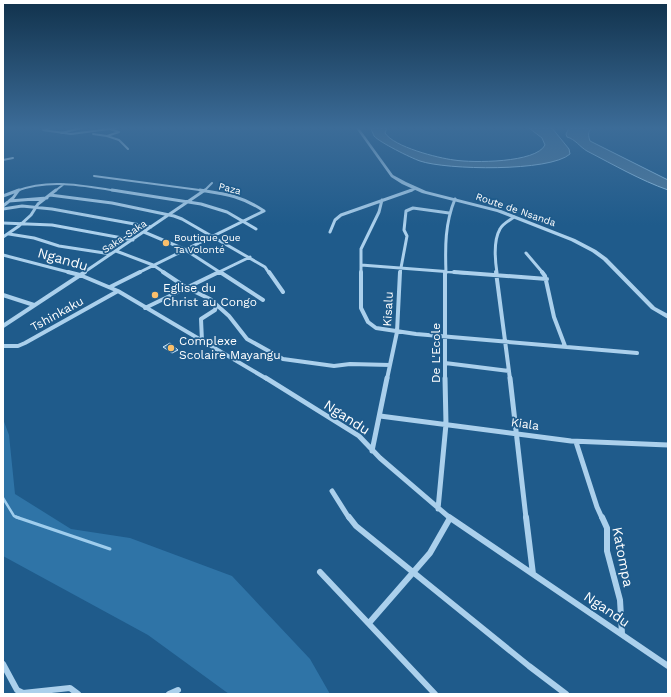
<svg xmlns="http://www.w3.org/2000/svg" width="671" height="697" font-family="'Work Sans',sans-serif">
  <rect width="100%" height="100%" fill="#1f5b8b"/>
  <!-- green -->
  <path fill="#2f74a7" d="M3 419 9 435 15 494 71 529 130 538 232 576 310 659 330 694H229L148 635 3 556Z"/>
  <!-- water -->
  <path fill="#507b9d" stroke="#9fcded" d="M370 128H387L385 133C394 147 438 158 454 160 473 163 536 163 545 145L542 138 529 128H552L569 149 570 154C550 172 446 170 420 161 411 158 379 142 374 136 373 134 372 130 370 128Z
    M569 128H591C588 133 588 135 590 141L668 180V190C640 180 614 165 587 151 580 147 575 139 567 137L566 134Z"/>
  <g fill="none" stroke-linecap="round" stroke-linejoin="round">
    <!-- stream-far1 -->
    <path stroke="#9fcded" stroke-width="2.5" d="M3 498 14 516 19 518"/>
    <!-- stream -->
    <path stroke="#9fcded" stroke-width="3" d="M16 517 110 549"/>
  </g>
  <!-- building -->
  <path fill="#4785b3" stroke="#d0e7f9" d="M170 343 178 350 172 353 163 347Z"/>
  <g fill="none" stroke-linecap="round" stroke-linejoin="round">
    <!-- minor-far4 -->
    <path stroke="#abd0ec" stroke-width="2" d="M50 128 43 130 71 134 117 128
      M110 129 119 132 107 136 119 140 128 149
      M61 133 82 128
      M93 134 107 136
      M3 160 13 158
      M94 176 207 191
      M16 191C50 178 84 186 118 191
      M55 191 64 184
      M204 191 212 183
      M409 191 415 189"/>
    <!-- minor-far3 -->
    <path stroke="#abd0ec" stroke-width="3" d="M112 190 201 204 227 212 256 229
      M50 195 112 203 174 216 182 219 265 267 269 273
      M3 196 19 190
      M9 201 47 198
      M3 206 13 198 18 191
      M3 209 22 206 52 209 151 227
      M3 223 52 225 133 240
      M144 232 184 249 221 273
      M330 232 335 220 341 215 412 190
      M9 234 34 238 59 246 111 254
      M3 237 19 226 31 215 38 204 56 190
      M116 251 153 265 165 273
      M526 253 543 273
      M3 255 72 273
      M361 265 465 273
      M83 273 205 190
      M138 273 264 211C242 196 226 194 200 190
      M217 273 250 257
      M361 273V249L379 212 382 200
      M400 273 407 236 404 230 406 211 413 208 449 213
      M446 273C445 247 445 223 455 199
      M497 273C495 260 493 241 500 229 502 224 510 220 514 217"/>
    <!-- minor-far2 -->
    <path stroke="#abd0ec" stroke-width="4" d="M68 272 80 275 118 291 267 379
      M163 272 187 288 210 299 229 316 247 339 283 359 334 366 350 364 390 365
      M220 272 263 300
      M269 272 283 292
      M361 272V308L368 322 376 328 416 334 637 353
      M454 272 547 279
      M496 272 510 379
      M542 272 545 276 554 317 565 346
      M110 287 140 272
      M3 295 34 305
      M145 308 219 272
      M3 326 85 272
      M202 341 201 319 215 310 216 306
      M3 346H18L25 343 118 291
      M445 363 509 371
      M387 379 397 332 400 272
      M445 379V272"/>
    <!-- minor-far1 -->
    <path stroke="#abd0ec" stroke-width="5" d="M266 378 359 436 380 458 450 518
      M510 378 526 518
      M380 416 571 441 668 445
      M576 442 597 507 602 518
      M372 451 387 378
      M332 491 349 518
      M438 509 446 424 445 378"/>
    <!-- minor -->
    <path stroke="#abd0ec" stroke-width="6" d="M349 517 356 526 529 666 566 694
      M449 517 668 666
      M526 517 533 574
      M602 517 607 528V551L620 600 622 634
      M320 572 435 694
      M369 623 430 553 450 518
      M3 664 17 690 23 693 70 688 78 694
      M169 694 178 690"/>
    <!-- tertiary -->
    <path fill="#abd0ec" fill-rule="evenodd" d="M356 128H359L393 175 406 182 426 191 501 210 575 239 596 250 607 258 655 307 668 314V319L651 309 603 260 592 252 571 241 497 212 422 193 402 184 391 177Z"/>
  </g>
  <!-- sky -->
  <linearGradient id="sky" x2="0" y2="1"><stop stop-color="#11324c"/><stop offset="0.57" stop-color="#3c6c98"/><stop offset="1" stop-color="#3c6c98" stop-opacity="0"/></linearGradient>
  <rect width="671" height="225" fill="url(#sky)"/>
  <!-- markers -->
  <g fill="#fabf6b" stroke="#1f5b8b" stroke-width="1.5">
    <circle cx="166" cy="243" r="4"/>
    <circle cx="155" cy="295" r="4"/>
    <circle cx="171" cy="348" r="4"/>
  </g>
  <g text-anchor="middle" stroke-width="3.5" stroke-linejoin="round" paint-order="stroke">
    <!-- far-street labels -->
    <g font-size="10" fill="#fff" stroke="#1f5b8b">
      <text transform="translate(230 188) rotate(14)" y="4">Paza</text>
      <text transform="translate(516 209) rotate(19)" y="4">Route de Nsanda</text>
      <text transform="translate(124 236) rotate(-34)" y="4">Saka-Saka</text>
    </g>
    <!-- far-poi labels -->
    <g font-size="10" fill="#fff" stroke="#1f5b8b" text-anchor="start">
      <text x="174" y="241">Boutique Que<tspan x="174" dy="12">Ta Volonté</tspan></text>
    </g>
    <!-- poi labels -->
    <g font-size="12" fill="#fff" stroke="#1f5b8b" text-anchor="start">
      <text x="163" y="292">Eglise du<tspan x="163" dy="14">Christ au Congo</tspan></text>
      <text x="179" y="345">Complexe<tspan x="179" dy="14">Scolaire Mayangu</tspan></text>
    </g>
    <!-- street labels -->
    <g font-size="12" fill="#fff" stroke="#1f5b8b">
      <text transform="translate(388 309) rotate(-87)" y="4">Kisalu</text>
      <text transform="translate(57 314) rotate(-29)" y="4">Tshinkaku</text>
      <text transform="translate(436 353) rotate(-90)" y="4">De L'Ecole</text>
      <text transform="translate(525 424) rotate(8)" y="4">Kiala</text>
    </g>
    <!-- near-street labels -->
    <g font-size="14" fill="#fff" stroke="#1f5b8b">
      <text transform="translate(63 259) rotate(16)" y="5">Ngandu</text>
      <text transform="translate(347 417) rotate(33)" y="5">Ngandu</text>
      <text transform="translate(623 557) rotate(79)" y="5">Katompa</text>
      <text transform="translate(607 609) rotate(34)" y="5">Ngandu</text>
    </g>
  </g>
  <!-- border -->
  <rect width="671" height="697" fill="none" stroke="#ffffff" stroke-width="8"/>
</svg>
